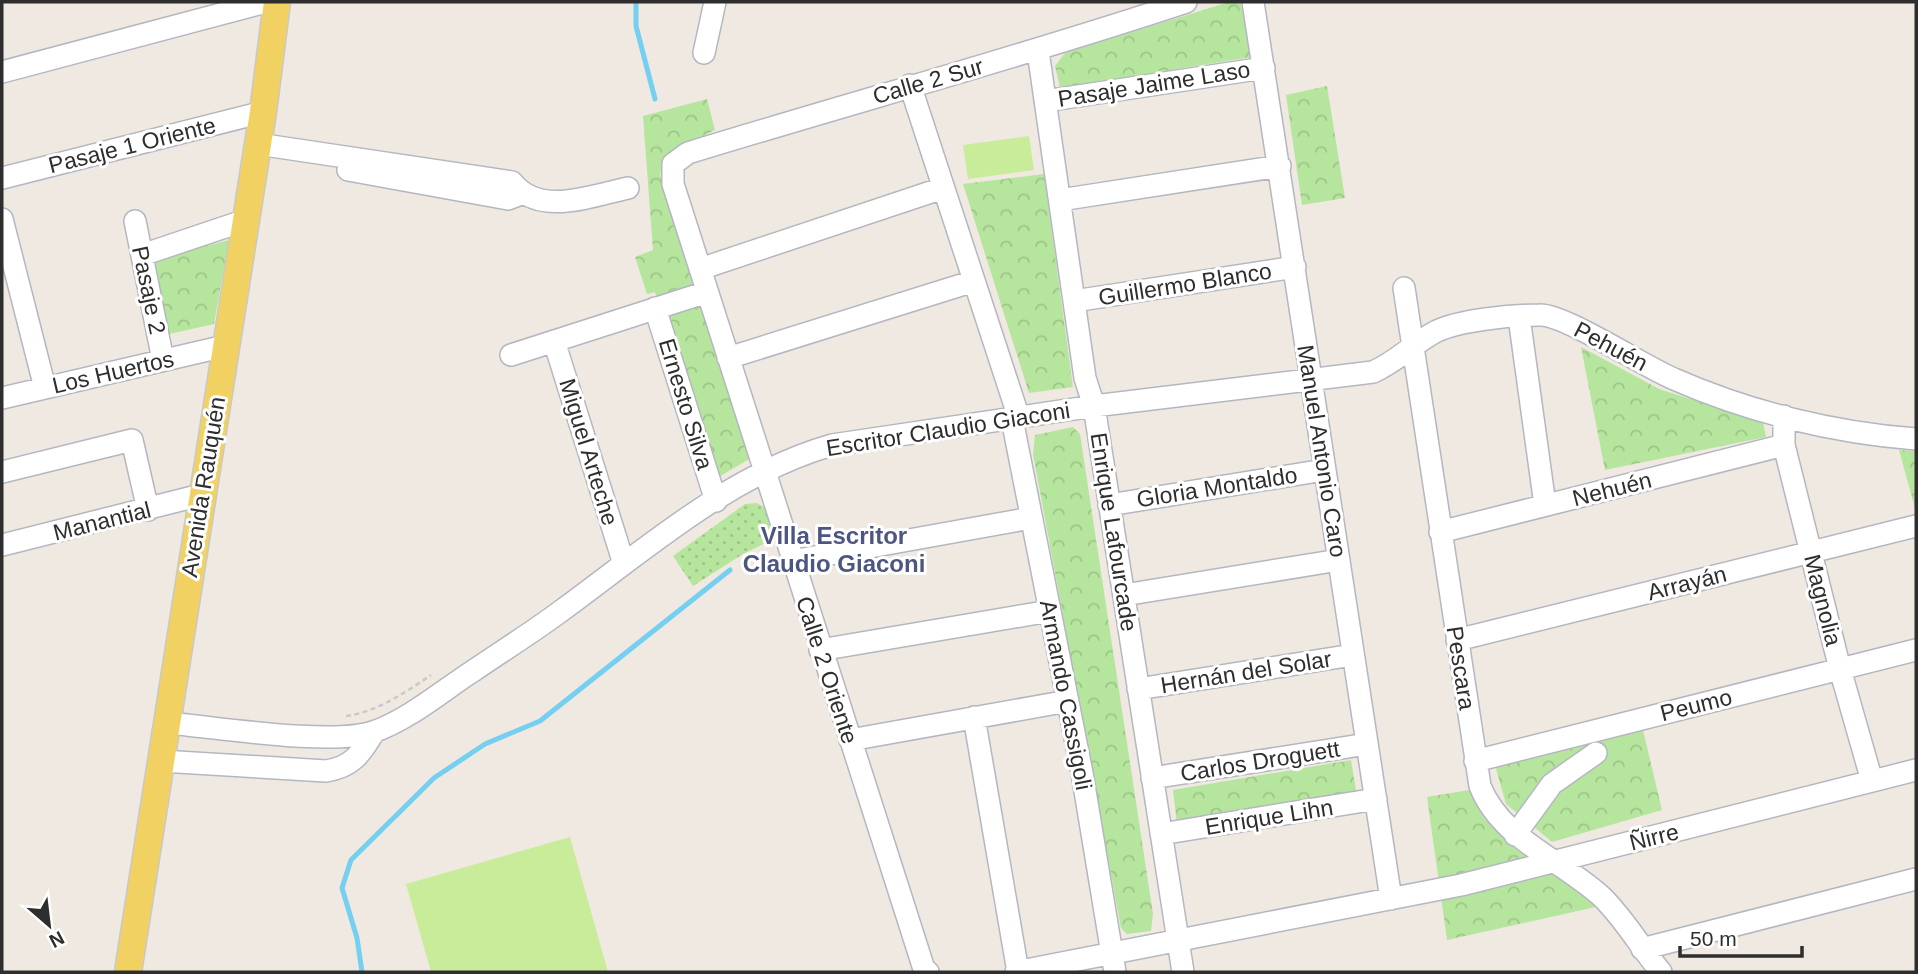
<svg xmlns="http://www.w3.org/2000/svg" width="1918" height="974" font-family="Helvetica,sans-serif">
  <defs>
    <pattern id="grass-dots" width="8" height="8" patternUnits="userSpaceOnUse" patternTransform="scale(1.75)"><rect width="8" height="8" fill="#b6e59e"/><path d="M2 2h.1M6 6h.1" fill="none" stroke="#9dc588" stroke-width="1.8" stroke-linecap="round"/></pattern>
    <pattern id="park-crowns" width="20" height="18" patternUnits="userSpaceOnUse" patternTransform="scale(1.75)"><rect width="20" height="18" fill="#b6e59e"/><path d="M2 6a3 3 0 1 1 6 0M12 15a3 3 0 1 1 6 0" fill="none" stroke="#9dc588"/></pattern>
  </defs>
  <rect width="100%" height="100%" fill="#efe9e1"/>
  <!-- grass -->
  <path fill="url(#grass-dots)" d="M757 503 767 509 776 538 743 554 693 586 673 556 745 504Z"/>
  <!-- park -->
  <path fill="url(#park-crowns)" d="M1229 2 1241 4 1251 57 1060 88 1055 66 1065 53Z
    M1327 86 1345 198 1302 205 1286 95Z
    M707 99 715 130 680 147 663 159 660 175 751 458 717 478 655 292 647 294 635 257 653 250 643 116Z
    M1044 174 1073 387 1029 393 963 184Z
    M229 240 214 324 165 335 153 270 158 259Z
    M1581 347 1659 389 1763 422 1766 437 1605 470Z
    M1073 427 1080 434 1153 914 1151 931 1127 934 1121 928 1033 454 1035 435Z
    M1899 450 1916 451V512Z
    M1643 730 1662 810 1552 842 1506 804 1495 765Z
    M1351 760 1357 796 1177 824 1173 790Z
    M1469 790 1484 818 1600 906 1447 940 1427 797Z"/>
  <!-- pitch -->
  <path fill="#c9ec9a" d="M1029 136 1034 170 968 179 963 145Z
    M570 837 608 972H431L406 884Z"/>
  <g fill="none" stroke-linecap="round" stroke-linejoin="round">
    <!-- stream -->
    <path stroke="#75cff0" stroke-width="5" d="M636 2V26L655 99
      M362 972 357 938 342 888 351 860 434 778 485 744 540 721 730 570"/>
    <!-- minor casing -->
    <g stroke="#b4b7c1" stroke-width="24">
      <path id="minor" d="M1253 2 1391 899
        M1038 51 1085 378 1094 406 1183 972
        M704 53 715 2
        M2 72 266 2
        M910 85 1019 418
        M1045 101 1264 68
        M258 144 512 182C539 217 591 196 628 188
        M348 170 508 199 521 194
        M2 178 263 112
        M1060 200 1280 166
        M2 219 45 388
        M135 221 163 360
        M142 255 246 220
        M700 269 943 188
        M1404 288 1480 786C1501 839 1560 859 1601 896 1624 918 1641 948 1661 972
        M1074 301 1295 267
        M655 308 716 501
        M1519 317 1545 505
        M554 341 624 564
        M511 355 707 292
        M728 358 974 281
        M2 398 225 346
        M1784 416V445L1840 669 1872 781
        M1012 419 1082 773 1115 972
        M2 472 132 440 148 510
        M1109 505 1324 470
        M1440 532 1784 445
        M2 545 201 495
        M792 561 1031 518
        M1124 595 1339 560
        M1457 640 1916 526
        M820 650 1050 611
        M1138 689 1353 655
        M974 717 1018 972
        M167 723C216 727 330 746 373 732 408 720 442 691 473 671 502 651 533 632 561 611 645 550 730 474 832 445L1094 406 1373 372C1396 362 1413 344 1435 332 1458 320 1513 315 1540 315 1564 314 1645 367 1674 379 1749 412 1834 433 1916 439
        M850 740 1068 701
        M161 761 326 771C352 767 361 754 374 732
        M1475 761 1916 650
        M1152 778 1367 744
        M1161 834 1376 799
        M1515 835 1552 784 1596 753
        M1642 949 1916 879
        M928 972 924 969 673 184V164L688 153C854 102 1021 57 1186 2
        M1016 972 1461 885 1916 770"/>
    </g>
    <!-- major casing -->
    <g stroke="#c9c9c9" stroke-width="29">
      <path id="major" d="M128 972 263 112 277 2"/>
    </g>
    <!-- path -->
    <path stroke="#c9c9c9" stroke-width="2.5" stroke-dasharray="5 3.5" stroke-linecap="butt" d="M346 716C377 712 406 692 431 675"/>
    <!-- minor -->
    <use href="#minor" stroke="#fff" stroke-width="21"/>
    <!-- major -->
    <use href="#major" stroke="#f2d163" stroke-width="26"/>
  </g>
  <g text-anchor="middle" stroke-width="6" stroke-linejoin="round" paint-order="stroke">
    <!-- street labels -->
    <g font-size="23" fill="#2e2e2e" stroke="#fff">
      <text transform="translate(928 81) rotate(-16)" y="8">Calle 2 Sur</text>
      <text transform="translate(1154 84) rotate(-9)" y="8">Pasaje Jaime Laso</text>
      <text transform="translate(132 145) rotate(-14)" y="8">Pasaje 1 Oriente</text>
      <text transform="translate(1185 284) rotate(-9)" y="8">Guillermo Blanco</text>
      <text transform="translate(149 290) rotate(78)" y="8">Pasaje 2</text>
      <text transform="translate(1611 346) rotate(28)" y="8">Pehuén</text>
      <text transform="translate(113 372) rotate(-13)" y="8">Los Huertos</text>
      <text transform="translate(686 404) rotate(73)" y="8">Ernesto Silva</text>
      <text transform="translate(948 429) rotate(-9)" y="8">Escritor Claudio Giaconi</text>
      <text transform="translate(1322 451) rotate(81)" y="8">Manuel Antonio Caro</text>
      <text transform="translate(589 452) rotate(73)" y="8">Miguel Arteche</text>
      <text transform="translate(203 487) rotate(-81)" y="8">Avenida Rauquén</text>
      <text transform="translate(1217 487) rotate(-9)" y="8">Gloria Montaldo</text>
      <text transform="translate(1612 489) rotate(-14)" y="8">Nehuén</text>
      <text transform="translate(102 521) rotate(-14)" y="8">Manantial</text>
      <text transform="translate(1114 532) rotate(81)" y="8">Enrique Lafourcade</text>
      <text transform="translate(1687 583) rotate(-14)" y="8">Arrayán</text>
      <text transform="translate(1823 600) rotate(76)" y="8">Magnolia</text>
      <text transform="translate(1461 668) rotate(81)" y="8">Pescara</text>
      <text transform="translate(827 670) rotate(72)" y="8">Calle 2 Oriente</text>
      <text transform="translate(1246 672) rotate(-9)" y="8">Hernán del Solar</text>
      <text transform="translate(1066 695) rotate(79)" y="8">Armando Cassigoli</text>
      <text transform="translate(1696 705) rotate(-14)" y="8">Peumo</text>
      <text transform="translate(1260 761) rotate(-9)" y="8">Carlos Droguett</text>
      <text transform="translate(1269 817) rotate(-9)" y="8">Enrique Lihn</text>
      <text transform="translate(1654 837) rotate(-14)" y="8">Ñirre</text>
    </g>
    <!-- neighbourhood labels -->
    <g font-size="24" font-weight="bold" fill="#4d5680" stroke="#fff">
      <text x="834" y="544">Villa Escritor<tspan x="834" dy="28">Claudio Giaconi</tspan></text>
    </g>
  </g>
  <!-- border -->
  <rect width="1918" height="974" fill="none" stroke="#2e2e2e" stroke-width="7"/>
  <!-- north arrow -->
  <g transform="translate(49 925) rotate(152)" stroke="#ffffff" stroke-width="5" paint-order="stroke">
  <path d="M0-5L12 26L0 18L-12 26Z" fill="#2e2e2e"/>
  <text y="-10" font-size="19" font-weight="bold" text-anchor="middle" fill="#2e2e2e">N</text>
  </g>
  <!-- scale -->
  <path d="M1680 946v10h122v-10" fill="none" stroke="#2e2e2e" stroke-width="3.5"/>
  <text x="1690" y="946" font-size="21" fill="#2e2e2e" stroke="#ffffff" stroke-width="5" paint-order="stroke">50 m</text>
</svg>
